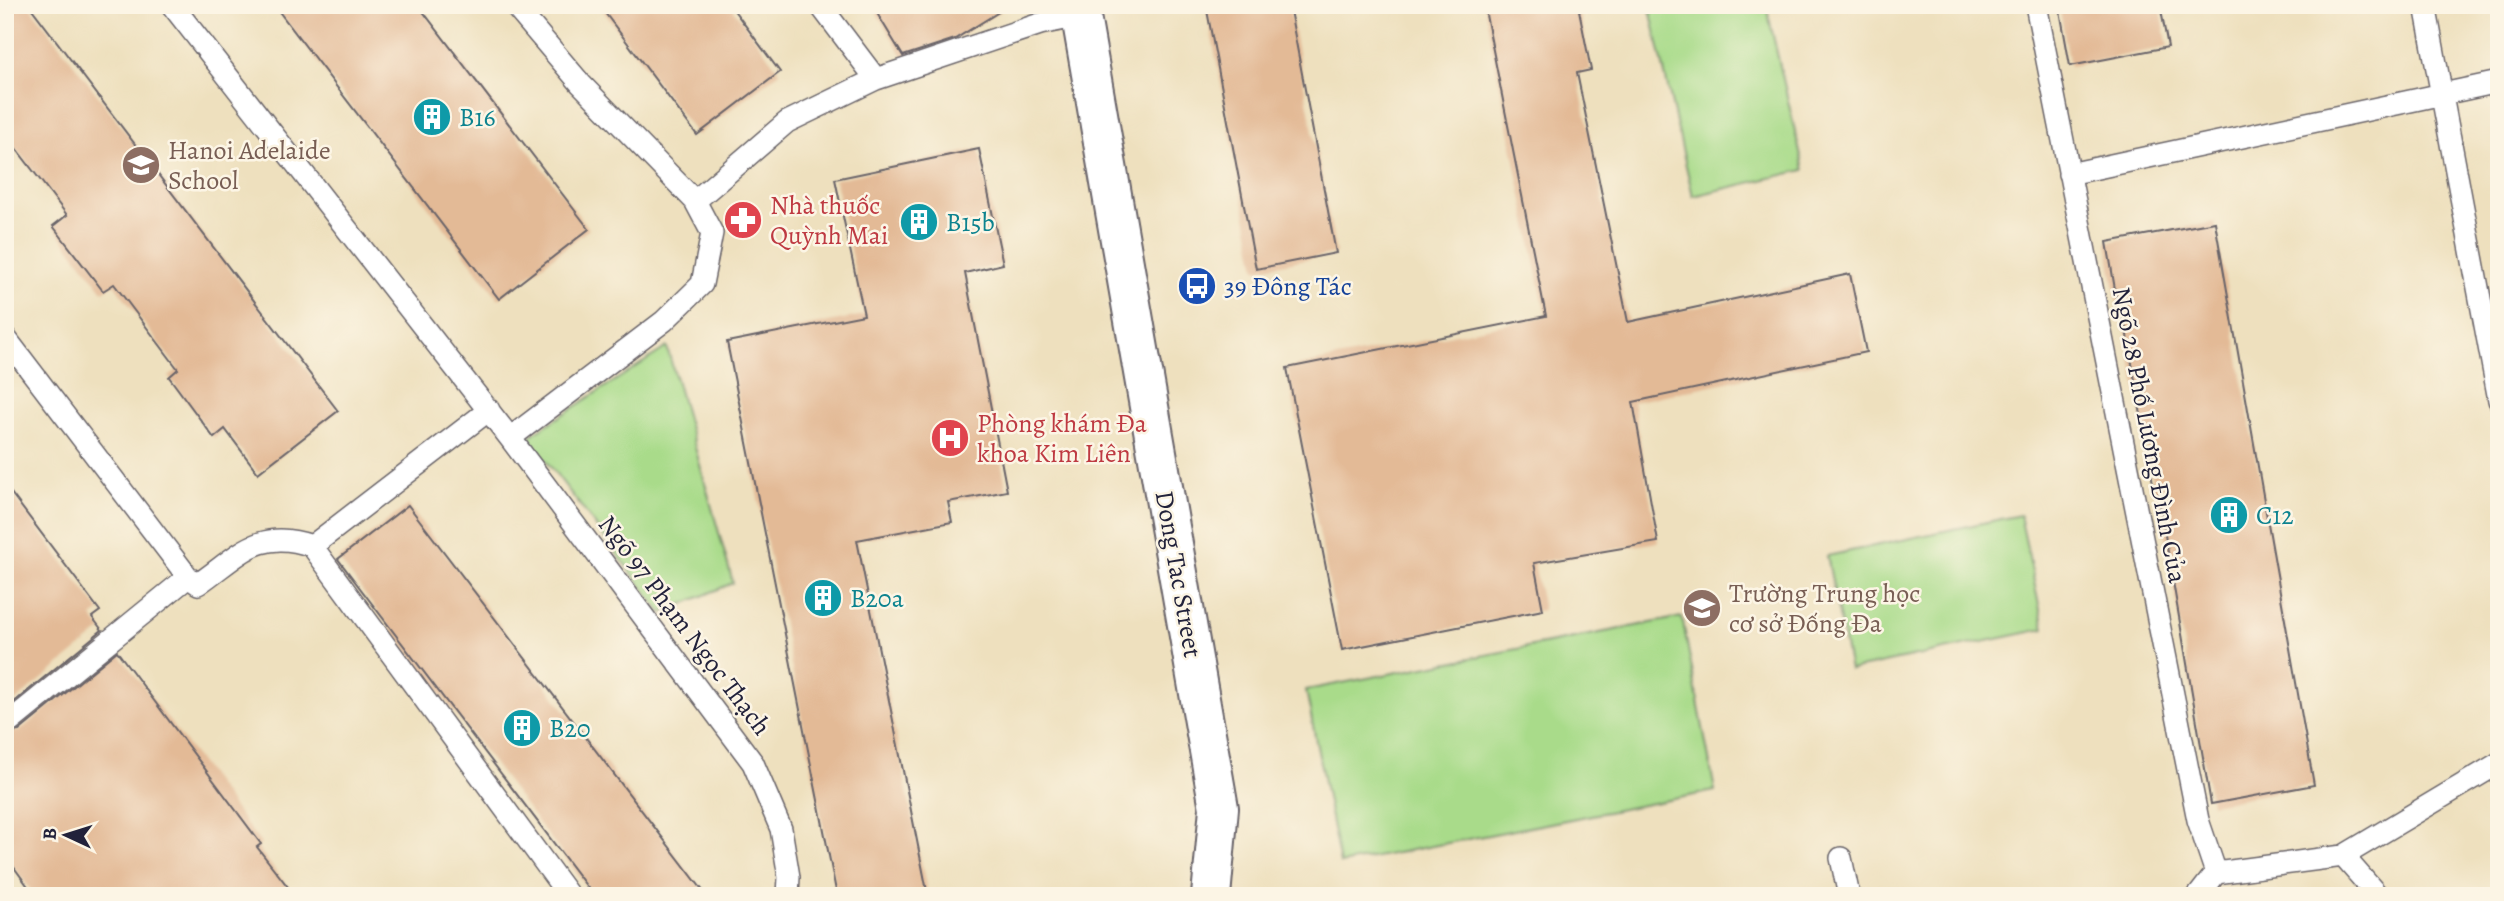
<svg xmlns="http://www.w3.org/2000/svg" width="2504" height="901" font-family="Alegreya,serif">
  <rect width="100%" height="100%" fill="#fcf5e5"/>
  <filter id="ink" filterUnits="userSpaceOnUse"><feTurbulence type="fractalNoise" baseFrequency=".0143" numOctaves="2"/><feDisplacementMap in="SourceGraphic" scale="14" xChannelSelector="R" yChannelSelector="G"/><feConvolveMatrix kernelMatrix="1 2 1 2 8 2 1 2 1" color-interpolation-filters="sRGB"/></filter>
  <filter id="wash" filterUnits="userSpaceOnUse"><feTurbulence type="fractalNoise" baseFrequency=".00686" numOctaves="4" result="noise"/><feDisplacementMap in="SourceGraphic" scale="28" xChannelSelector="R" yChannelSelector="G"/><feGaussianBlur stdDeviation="1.57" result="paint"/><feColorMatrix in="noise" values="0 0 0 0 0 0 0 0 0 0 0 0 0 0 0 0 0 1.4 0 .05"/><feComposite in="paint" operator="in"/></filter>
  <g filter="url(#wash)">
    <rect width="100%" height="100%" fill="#eee0be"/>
    <!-- green -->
    <path fill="#a9db8a" stroke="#667e62" stroke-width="2" d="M1649 5H1766L1804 170 1693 196Z
      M667 347 733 583 662 613 528 437Z
      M2020 515 2044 629 1850 670 1827 556Z
      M1682 617 1715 791 1340 864 1306 690Z"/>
    <g id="blocks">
      <!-- building -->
      <path fill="#e3ba96" d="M5 5H29L338 411 258 473 225 429 214 438 169 377 178 369 114 284 103 291 53 226 67 215 5 134Z
        M274 5H418L589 229 499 299Z
        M599 5H730L780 72 697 135Z
        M872 5H1010L955 39 903 56Z
        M1206 5H1289L1336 253 1256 269Z
        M1484 5H1578L1591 70 1577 73 1628 322 1850 274 1866 352 1633 402 1658 542 1534 563 1543 610 1342 650 1287 368 1546 316Z
        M2059 5H2160L2168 47 2070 66Z
        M979 149 1003 264 965 273 1007 491 948 502 952 522 857 540 928 896H837L727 342 864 315 835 179Z
        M2215 222 2314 785 2211 804 2158 494 2155 495 2124 318 2120 319 2107 242Z
        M5 485 100 611 92 617 102 630 13 703 5 700Z
        M408 505 707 896H594L338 559Z
        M117 651 261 844 257 847 295 896H35L5 855V733L19 731Z"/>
    </g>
  </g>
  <g filter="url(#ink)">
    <use href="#blocks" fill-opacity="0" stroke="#696469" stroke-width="2"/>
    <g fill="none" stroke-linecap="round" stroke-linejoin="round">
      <!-- lane casing -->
      <g stroke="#696469" stroke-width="24">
        <path id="lane" d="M172 5 510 438 753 763 781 829 789 877 788 896
          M514 5 581 84 695 201
          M820 5 876 79
          M2036 5 2198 820 2216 873
          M2425 5 2499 400
          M2069 174 2499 82
          M5 337 188 577 198 584C240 555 259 527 312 546L489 410
          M510 438 664 321 702 284 712 233 695 201 787 122 876 79 1040 24 1080 16
          M312 546 569 896
          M5 713 11 721 188 577
          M2343 856 2378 896
          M1841 858 1849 896
          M2198 896 2216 873 2343 856 2499 763"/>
      </g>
      <!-- secondary casing -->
      <g stroke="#696469" stroke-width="42">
        <path id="secondary" d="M1079 5 1219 808 1211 896"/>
      </g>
      <!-- lane -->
      <use href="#lane" stroke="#fff" stroke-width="21"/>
      <!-- secondary -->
      <use href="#secondary" stroke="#fff" stroke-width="38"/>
    </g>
  </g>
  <!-- icons -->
  <defs>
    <g id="building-disc" transform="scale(2.0125)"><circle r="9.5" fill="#0f9aa8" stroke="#fcf5e5"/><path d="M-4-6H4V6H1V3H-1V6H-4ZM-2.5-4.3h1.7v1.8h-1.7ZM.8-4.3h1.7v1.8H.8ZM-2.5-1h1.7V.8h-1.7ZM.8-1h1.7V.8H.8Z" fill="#fff"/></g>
    <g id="school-disc" transform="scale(2.0125)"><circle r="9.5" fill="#8d6e63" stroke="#fcf5e5"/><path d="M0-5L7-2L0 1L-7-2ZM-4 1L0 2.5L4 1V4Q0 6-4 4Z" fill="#fff"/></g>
    <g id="pharmacy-disc" transform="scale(2.0125)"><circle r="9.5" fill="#e0444e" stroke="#fcf5e5"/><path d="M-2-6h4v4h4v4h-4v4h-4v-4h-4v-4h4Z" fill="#fff"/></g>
    <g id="bus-disc" transform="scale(2.0125)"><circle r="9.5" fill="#1a4fb4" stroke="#fcf5e5"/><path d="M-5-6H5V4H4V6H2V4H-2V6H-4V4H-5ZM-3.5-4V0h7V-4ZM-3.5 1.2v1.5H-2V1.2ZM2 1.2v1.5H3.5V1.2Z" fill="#fff"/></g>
    <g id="hospital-disc" transform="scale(2.0125)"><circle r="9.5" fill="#e0444e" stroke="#fcf5e5"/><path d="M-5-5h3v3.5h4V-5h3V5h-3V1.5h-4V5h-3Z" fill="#fff"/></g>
  </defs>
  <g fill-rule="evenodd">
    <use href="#building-disc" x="432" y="117"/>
    <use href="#school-disc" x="141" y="165"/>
    <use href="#pharmacy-disc" x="743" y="220"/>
    <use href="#building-disc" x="919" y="222"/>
    <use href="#bus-disc" x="1197" y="286"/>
    <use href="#hospital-disc" x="950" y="438"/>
    <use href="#building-disc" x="2229" y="515"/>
    <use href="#building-disc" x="823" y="598"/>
    <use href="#school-disc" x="1702" y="608"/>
    <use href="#building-disc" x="522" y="728"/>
  </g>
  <g text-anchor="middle" stroke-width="5" stroke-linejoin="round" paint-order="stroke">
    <!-- culture labels -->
    <g font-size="26" fill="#0d838f" stroke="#fcf5e5" text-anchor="start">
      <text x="459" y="126">B16</text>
      <text x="946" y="231">B15b</text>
      <text x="2256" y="524">C12</text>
      <text x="850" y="607">B20a</text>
      <text x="549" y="737">B20</text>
    </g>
    <!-- education labels -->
    <g font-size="26" fill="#785e54" stroke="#fcf5e5" text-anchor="start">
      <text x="168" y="159">Hanoi Adelaide<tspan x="168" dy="30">School</tspan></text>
      <text x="1729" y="602">Trường Trung học<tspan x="1729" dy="30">cơ sở Đống Đa</tspan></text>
    </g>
    <!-- health labels -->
    <g font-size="26" fill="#be3a42" stroke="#fcf5e5" text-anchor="start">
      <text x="770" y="214">Nhà thuốc<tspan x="770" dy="30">Quỳnh Mai</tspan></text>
      <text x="977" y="432">Phòng khám Đa<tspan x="977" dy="30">khoa Kim Liên</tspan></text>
    </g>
    <!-- transit labels -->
    <g font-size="26" fill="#164399" stroke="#fcf5e5" text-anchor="start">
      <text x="1224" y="295">39 Đông Tác</text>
    </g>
    <!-- street labels -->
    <g font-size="26" fill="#22223b" stroke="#fcf5e5">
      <text transform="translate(2150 435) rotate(79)" y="9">Ngõ 28 Phố Lương Đình Của</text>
      <text transform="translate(1179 574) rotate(80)" y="9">Dong Tac Street</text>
      <text transform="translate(685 625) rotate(53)" y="9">Ngõ 97 Phạm Ngọc Thạch</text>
    </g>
  </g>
  <!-- margin -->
  <rect width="2504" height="901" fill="none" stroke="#fcf5e5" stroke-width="28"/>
  <!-- north arrow -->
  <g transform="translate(66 835) rotate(274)" stroke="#fcf5e5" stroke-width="5" paint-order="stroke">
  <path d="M0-5L12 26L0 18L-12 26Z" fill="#22223b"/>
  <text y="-10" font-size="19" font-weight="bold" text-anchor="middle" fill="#22223b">B</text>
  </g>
</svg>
